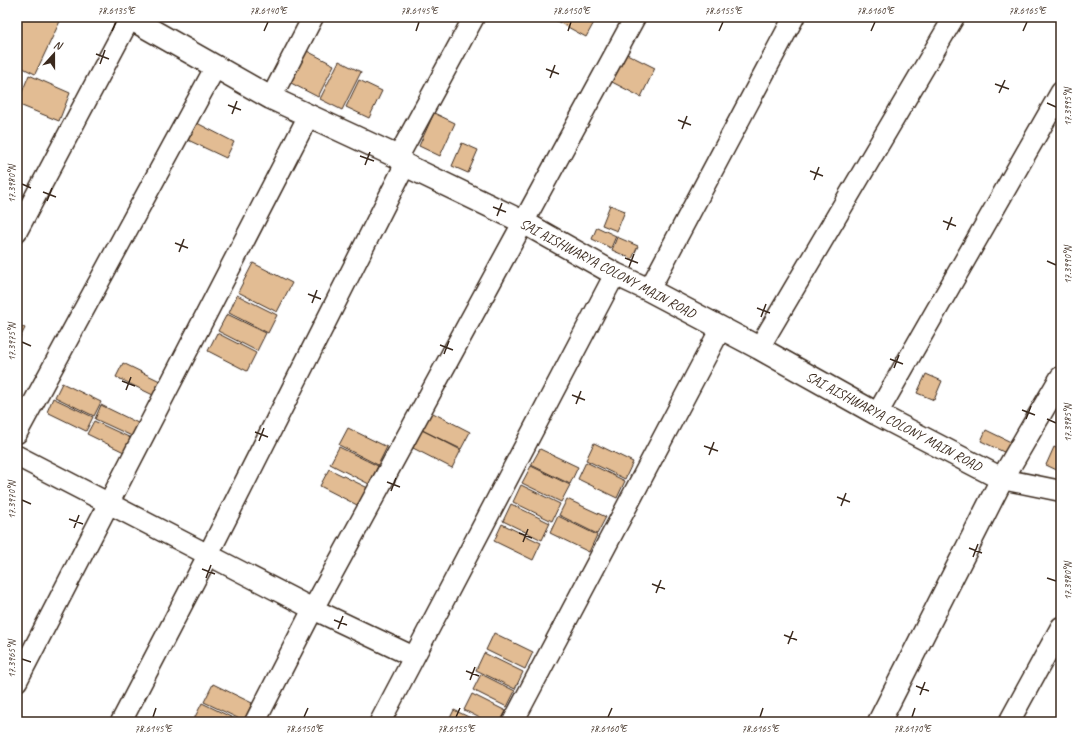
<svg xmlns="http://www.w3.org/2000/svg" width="1078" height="739" font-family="Caveat,sans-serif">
  <rect width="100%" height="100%" fill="#fff"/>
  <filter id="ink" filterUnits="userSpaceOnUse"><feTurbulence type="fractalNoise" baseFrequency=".025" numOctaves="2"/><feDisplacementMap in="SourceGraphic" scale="8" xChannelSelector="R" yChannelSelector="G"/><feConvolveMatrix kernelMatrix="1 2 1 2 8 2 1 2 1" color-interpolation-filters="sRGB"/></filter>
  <g filter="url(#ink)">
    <!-- building -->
    <path fill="#e2bc93" stroke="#3b2a1e" d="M17 17H62L35 74 17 65Z
      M554 17H597L586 37 553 19Z
      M305 50 334 65 318 97 289 82Z
      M627 54 655 68 641 97 612 82Z
      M339 61 361 72 342 110 320 99Z
      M29 75 70 93 59 121 17 104Z
      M359 80 382 91 369 118 346 107Z
      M434 113 455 123 440 156 419 146Z
      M197 123 234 142 226 158 188 140Z
      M462 143 478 150 468 173 452 166Z
      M610 205 625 211 617 231 602 225Z
      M597 227 616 236 611 248 592 239Z
      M617 237 638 246 632 259 612 250Z
      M253 263 292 283 277 312 238 292Z
      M237 295 277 315 268 333 229 313Z
      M227 314 266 333 257 351 218 331Z
      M17 324 25 328 17 344Z
      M217 333 256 353 247 371 208 351Z
      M123 363 162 382 155 396 116 377Z
      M926 374 942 381 934 400 917 393Z
      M62 383 101 402 94 416 55 397Z
      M53 398 93 417 86 431 47 412Z
      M101 405 140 424 134 437 95 419Z
      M431 412 470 432 461 449 422 430Z
      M94 421 133 439 126 453 87 434Z
      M348 428 387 447 378 465 339 445Z
      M422 430 461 450 452 468 413 448Z
      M986 430 1015 444 1010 455 981 441Z
      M594 443 633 462 625 479 586 460Z
      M339 447 378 466 369 484 330 464Z
      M1054 447 1061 450V472L1046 465Z
      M540 449 578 467 570 484 531 465Z
      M586 462 625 481 617 498 578 479Z
      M531 466 570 485 561 502 522 483Z
      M329 469 368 488 359 506 320 486Z
      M521 485 560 504 552 521 513 502Z
      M567 499 606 517 597 534 559 515Z
      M511 504 550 523 542 540 503 521Z
      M558 516 597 535 589 552 550 533Z
      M502 524 541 543 533 560 494 541Z
      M494 633 533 652 525 669 486 650Z
      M484 653 523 672 515 689 476 670Z
      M481 674 515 691 507 707 473 690Z
      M213 684 252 703 244 721 204 702Z
      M472 694 506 711 500 722H488L464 710Z
      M202 703 241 722H195L193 721Z
      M454 710 479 722H448Z"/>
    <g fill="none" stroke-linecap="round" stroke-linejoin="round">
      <!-- street casing -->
      <g stroke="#3b2a1e" stroke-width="23">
        <path id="street" d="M271 98 313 17
          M398 157 474 17
          M17 231 130 18
          M649 290 794 17
          M759 348 954 17
          M877 414 1061 92
          M17 433 216 66
          M17 456 313 609 414 657
          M1002 479 1061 491
          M17 681 309 115
          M121 722 208 555 405 165
          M255 722 313 609 635 17
          M380 722 615 274
          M513 722 721 328
          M1009 722 1061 627"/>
      </g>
      <!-- secondary casing -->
      <g stroke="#3b2a1e" stroke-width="25">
        <path id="secondary" d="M128 17 271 98 398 157 405 165 523 222 615 274 649 290 759 348 877 414 1002 479
          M879 722 1002 479 1061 378"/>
      </g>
      <!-- street -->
      <use href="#street" stroke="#fff" stroke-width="20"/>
      <!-- secondary -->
      <use href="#secondary" stroke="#fff" stroke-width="22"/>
    </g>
  </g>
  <!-- ticks -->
  <path fill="none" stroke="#3b2a1e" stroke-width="1.5" d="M112 31 116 22M264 31 268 22M416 31 419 22M568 31 571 22M719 31 723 22M871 31 875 22M1023 31 1027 22M96 54 109 59M100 64 105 50M546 69 559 74M550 78 555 65M995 84 1009 89M999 93 1005 80M1047 103 1056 107M228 105 241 110M232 114 237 101M678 120 691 125M682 129 687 116M360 156 374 161M365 165 370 152M810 171 823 176M814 180 819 167M22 184 31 188M43 192 56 197M47 201 52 188M493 207 506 212M497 216 502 203M943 221 956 226M947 230 952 217M175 243 188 248M179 252 184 239M625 258 638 263M1047 261 1056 265M629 267 634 254M308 294 321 299M312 303 317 290M757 308 770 313M761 317 766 304M22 342 31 346M440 345 453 350M444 354 449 341M890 359 903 364M894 368 899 355M122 381 135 386M126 390 131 377M572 395 585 400M576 404 581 391M1022 410 1035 415M1026 419 1031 406M1047 419 1056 423M255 432 268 437M259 441 264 428M704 446 718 451M709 455 714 442M387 482 400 487M391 491 396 478M837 497 850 502M22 500 31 504M841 506 846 493M69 519 83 524M74 528 79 515M519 533 532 538M523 542 528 529M969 548 982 553M973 557 978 544M202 569 215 574M206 578 211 565M1047 578 1056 581M652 584 665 589M656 593 661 580M334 620 347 625M338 629 343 616M784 635 797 640M788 644 793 631M22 659 31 662M466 671 479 676M470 680 475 667M916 686 929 691M920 695 925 682M153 717 156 708M304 717 308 708M456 717 460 708M608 717 612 708M760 717 763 708M912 717 915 708"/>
  <g text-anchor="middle" stroke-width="3" stroke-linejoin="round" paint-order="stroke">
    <!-- street labels -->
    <g font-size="14" fill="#3b2a1e" stroke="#fff">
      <text transform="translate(608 268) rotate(28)" y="5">SAI AISHWARYA COLONY MAIN ROAD</text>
      <text transform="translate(894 421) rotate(28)" y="5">SAI AISHWARYA COLONY MAIN ROAD</text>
    </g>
  </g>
  <!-- margin -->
  <rect width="1078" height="739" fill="none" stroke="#fff" stroke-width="44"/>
  <!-- north arrow -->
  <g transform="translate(54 54) rotate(21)" stroke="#ffffff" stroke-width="3" paint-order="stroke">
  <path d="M0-3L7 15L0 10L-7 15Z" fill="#3b2a1e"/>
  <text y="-6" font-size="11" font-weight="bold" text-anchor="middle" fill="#3b2a1e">N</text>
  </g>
  <rect x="22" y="22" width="1034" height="695" fill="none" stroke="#3b2a1e" stroke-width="1.5"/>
  <g font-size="10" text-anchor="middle" fill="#3b2a1e">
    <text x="116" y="14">78.6135°E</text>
    <text x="268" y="14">78.6140°E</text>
    <text x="419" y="14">78.6145°E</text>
    <text x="571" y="14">78.6150°E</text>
    <text x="723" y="14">78.6155°E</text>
    <text x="875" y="14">78.6160°E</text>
    <text x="1027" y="14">78.6165°E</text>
    <text transform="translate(1067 107) rotate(-90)" y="4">17.3995°N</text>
    <text transform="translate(11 184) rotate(-90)" y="4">17.3980°N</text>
    <text transform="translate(1067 265) rotate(-90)" y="4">17.3990°N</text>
    <text transform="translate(11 342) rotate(-90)" y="4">17.3975°N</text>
    <text transform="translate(1067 423) rotate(-90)" y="4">17.3985°N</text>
    <text transform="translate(11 500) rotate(-90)" y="4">17.3970°N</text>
    <text transform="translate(1067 581) rotate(-90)" y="4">17.3980°N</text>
    <text transform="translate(11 659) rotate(-90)" y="4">17.3965°N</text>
    <text x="153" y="732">78.6145°E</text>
    <text x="304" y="732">78.6150°E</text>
    <text x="456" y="732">78.6155°E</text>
    <text x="608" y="732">78.6160°E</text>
    <text x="760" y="732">78.6165°E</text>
    <text x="912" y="732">78.6170°E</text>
  </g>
</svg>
